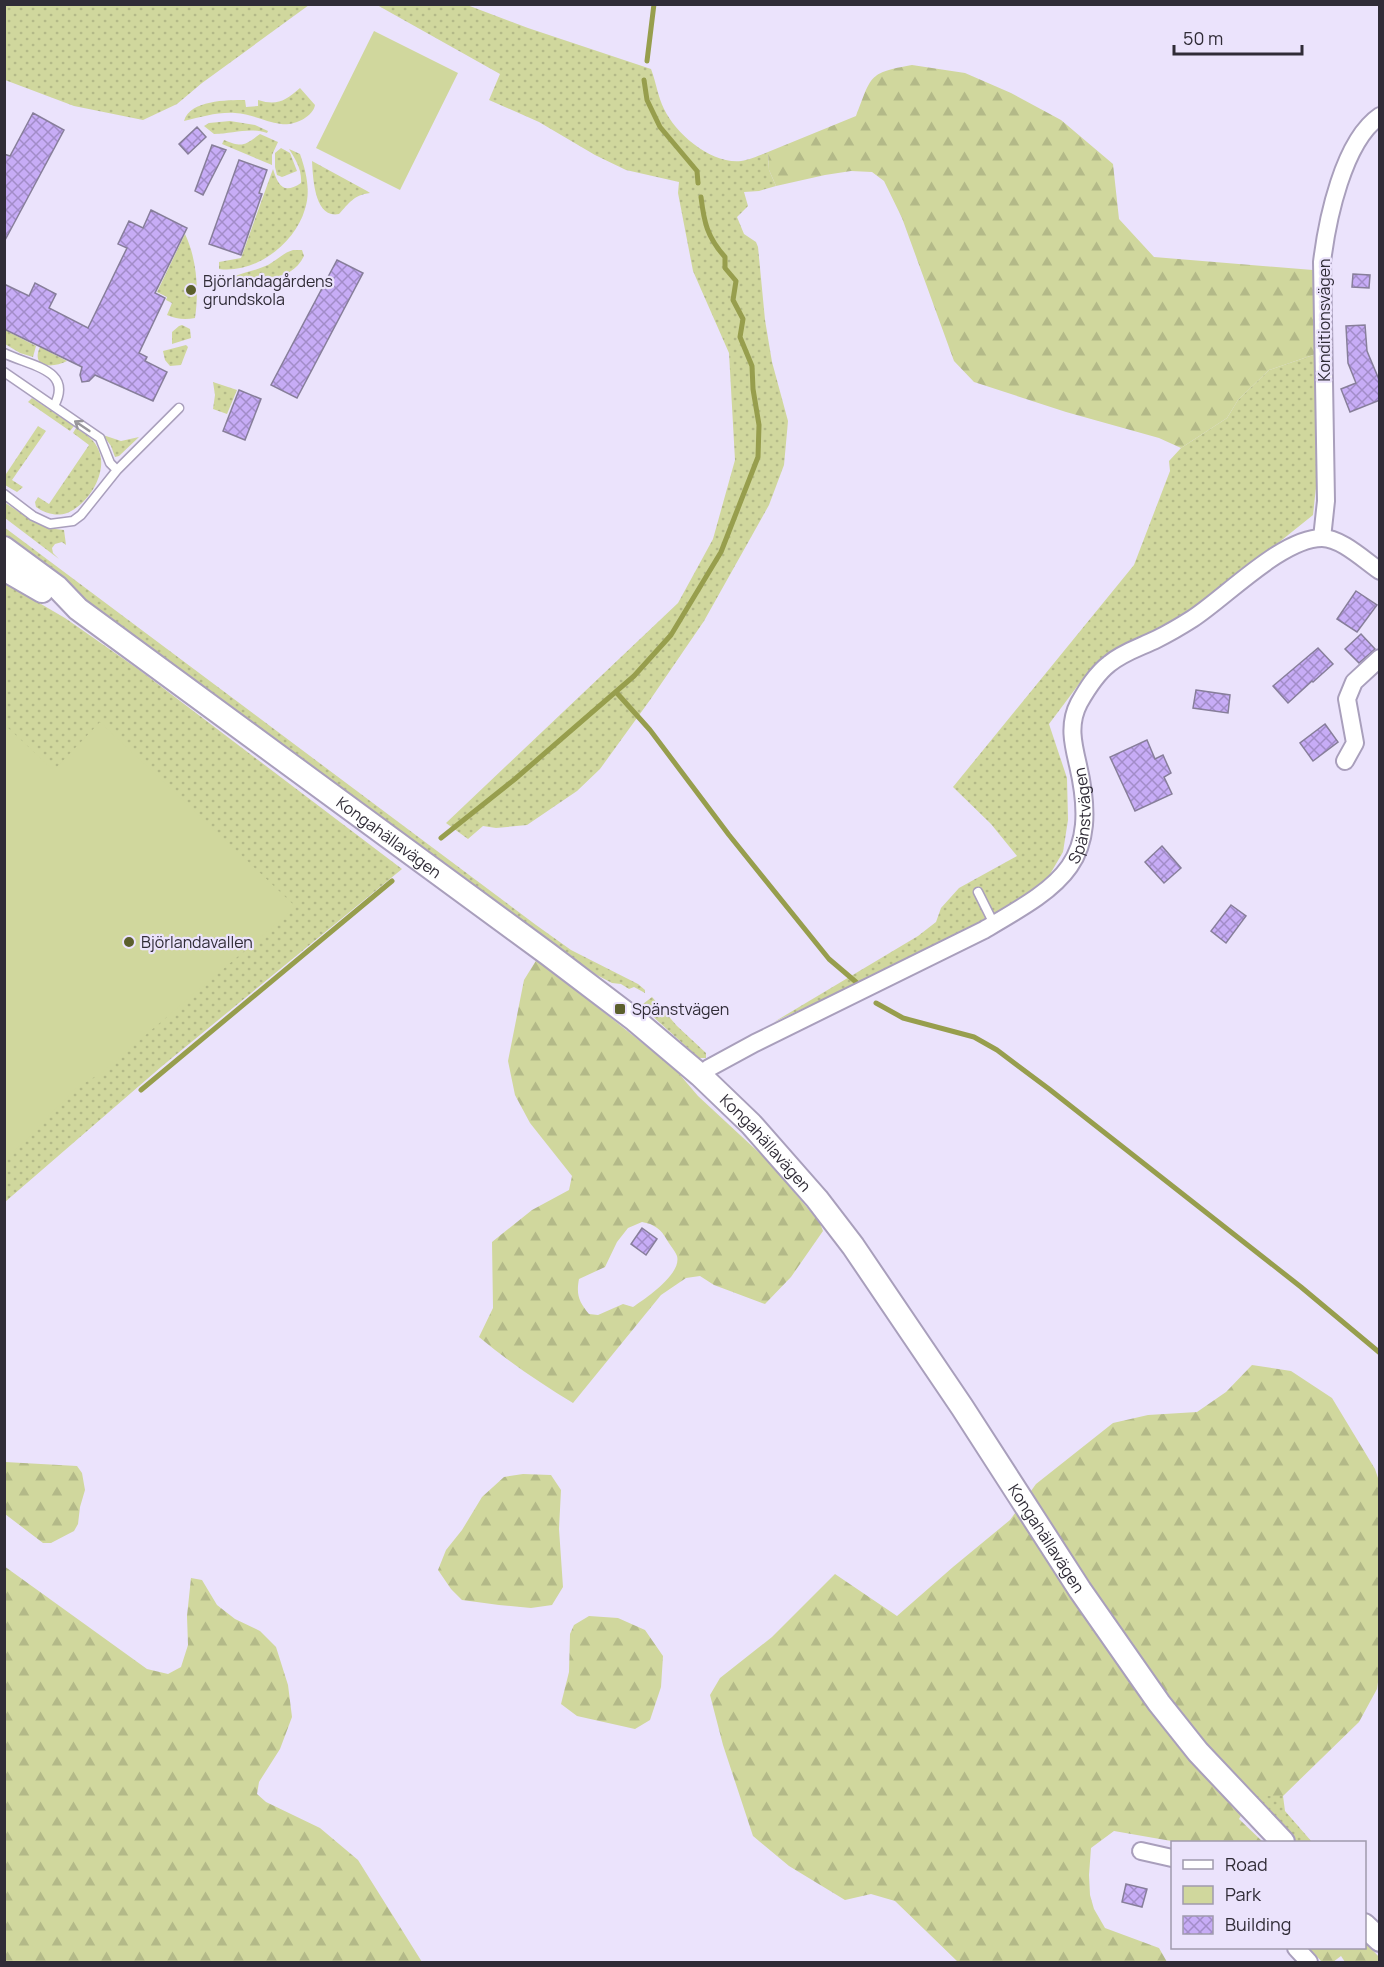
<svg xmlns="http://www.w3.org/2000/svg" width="1384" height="1967" font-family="Manrope,sans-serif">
  <defs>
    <pattern id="green-dots" width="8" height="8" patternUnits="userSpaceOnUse" patternTransform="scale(1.5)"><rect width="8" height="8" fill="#d0d79d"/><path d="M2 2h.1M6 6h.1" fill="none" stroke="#b3b988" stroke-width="1.8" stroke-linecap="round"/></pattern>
    <pattern id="forest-firs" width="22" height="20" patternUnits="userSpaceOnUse" patternTransform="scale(1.5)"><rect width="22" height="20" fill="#d0d79d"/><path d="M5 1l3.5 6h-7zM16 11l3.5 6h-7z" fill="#b3b988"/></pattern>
    <pattern id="building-cross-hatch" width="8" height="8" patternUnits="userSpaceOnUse" patternTransform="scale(1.5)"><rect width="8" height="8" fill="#c7acf6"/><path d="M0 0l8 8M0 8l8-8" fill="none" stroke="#a28cc8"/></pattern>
  </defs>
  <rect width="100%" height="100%" fill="#ebe3fc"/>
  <!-- green -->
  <path fill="url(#green-dots)" d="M4 5 5 4 309 5 202 83 177 104 143 120 74 106 5 80Z
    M377 5H467L528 28 651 69C656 82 658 97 664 109 676 134 711 164 741 161 750 160 760 155 768 152L769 170 776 186 759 191 744 192 748 206 737 217 744 234 756 242 758 247 765 320 772 362 788 421 784 465 769 505 704 621 650 700 600 769 577 791 527 825 496 828 483 826 468 839 446 823 678 603 713 539 735 460 729 353 693 271 678 193 679 182 626 170 595 155 539 122 489 100 500 74Z
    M300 88 315 105C313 117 294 126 281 124 265 122 252 114 235 113 217 112 202 117 184 121 190 100 227 100 245 100L246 107 258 106V100C277 106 285 101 300 88Z
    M230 121 255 125 268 131 267 133C250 127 232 134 214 134L204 126 209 123Z
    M260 134 278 142 272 155V165L222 144 224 140C243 148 245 145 260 134Z
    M281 148 290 153 297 171 282 177 277 175 275 167V153Z
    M289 149 300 154C306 171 311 191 305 209 295 244 255 274 219 269V262L241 258 273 169C278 185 283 195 301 183 302 170 296 160 289 149Z
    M312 161 367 191 370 193C354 195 349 203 339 214 314 219 313 177 312 161Z
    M185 234C197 259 199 291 195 318 185 320 176 319 167 315L172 303 166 300 167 297 157 292Z
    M293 250H302L304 256C297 270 285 277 269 277 264 277 259 276 255 278 251 281 249 287 247 290L235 276C246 272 257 270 268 265 277 260 283 253 293 250Z
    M182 325 190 329 191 338 172 344V332L179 326Z
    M5 330 36 346 33 357 20 353 5 344Z
    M186 345 188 347 181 365 170 366 165 360 163 351Z
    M40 347 67 361C54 368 30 369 40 347Z
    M1316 354V487L1313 515 1202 604 1126 645 1104 660 1082 680 1049 724 1067 778 1068 820 1063 852 1046 881 1015 903 941 945 774 1022 918 936 936 922 941 908 959 888 1017 856 991 824 953 787 1134 565 1170 471 1169 461 1181 448 1227 418 1238 400 1269 370Z
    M213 382 237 390 227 414 213 409 215 395Z
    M32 398 74 426 70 431 28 402Z
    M38 426 46 431 12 480 23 487 17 492 5 485V473L6 474Z
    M76 428C86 434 95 440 99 451 108 473 88 505 67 513 56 517 45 513 36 507L35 502 38 497 49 504 89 445 73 433Z
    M103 435 121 441 139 437 119 456 115 457 111 446Z
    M4 502 31 520 47 528 64 530 66 545 62 542 55 544 52 548 53 553 59 559 5 518Z
    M4 527 536 925 571 950 638 984 645 990V993L634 987 629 989 621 984 612 983 574 963 161 659 5 538Z
    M5 583 65 618 138 669 402 869 161 1067 5 1202Z
    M652 997 677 1026 706 1053V1058H699L650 1014 652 1011 643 1004Z
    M1252 1796H1283L1285 1811 1312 1842H1297Z"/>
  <!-- forest -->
  <path fill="url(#forest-firs)" fill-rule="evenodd" d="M912 65 965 73 1011 93 1061 120 1113 164 1119 219 1154 257 1313 270 1316 354 1269 370 1238 400 1227 418 1181 448 1159 438 1066 412 974 382 954 361 902 218 884 181 872 172 851 171 825 175 776 186 769 170 768 152 856 116C872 76 867 73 912 65Z
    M537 959 675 1069 698 1096 769 1162 820 1223 823 1231 791 1277 765 1304 714 1285 700 1276 686 1278 661 1295 573 1403C540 1383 509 1362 479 1337L493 1308 492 1242 532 1210 569 1190 572 1176 530 1123 515 1095 508 1061 524 980ZM642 1222C654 1224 661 1229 667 1240 670 1245 675 1251 677 1256 682 1274 646 1298 633 1307L623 1304 598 1315 589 1314C579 1302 576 1295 579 1279L605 1267 617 1242 628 1228Z
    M1252 1365 1291 1371 1332 1398 1375 1469 1380 1484V1668L1377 1689 1359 1722 1283 1796H1252L1239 1819 1263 1842H1177L1114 1831 1091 1848 1089 1875 1090 1895 1094 1909 1105 1928 1159 1948 1167 1962H958L895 1901 871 1894 845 1900 789 1866 753 1836 723 1745 710 1695 720 1678 772 1637 835 1574 897 1616 953 1567 1010 1520 1036 1484 1113 1423 1148 1415 1197 1412 1226 1392Z
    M5 1462 77 1466 82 1473 85 1490 80 1507 78 1524 74 1531 51 1543H43L5 1514Z
    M523 1474 551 1475 561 1490 559 1529 563 1587 552 1605 531 1608 499 1605 462 1600 451 1589 438 1570 446 1550 462 1530 482 1497 504 1477Z
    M4 1566 147 1669 168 1674 181 1667 188 1645 187 1616 191 1578 202 1580 217 1605 235 1619 260 1631 276 1647 288 1685 292 1717 280 1749 259 1782 257 1794 266 1802 320 1828 358 1860 422 1962H5Z
    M589 1616 618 1618 645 1630 663 1656 661 1687 650 1720 635 1729 577 1716 561 1704 569 1672 570 1634 574 1625Z
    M1365 1942 1379 1957V1962H1345L1341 1956 1333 1962H1322L1309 1948H1364Z"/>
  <!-- pitch -->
  <path fill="#d0d79d" d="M374 31 458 73 400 190 316 148Z
    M100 722 296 907 101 1073 76 1088 5 1161V725L51 768H56Z"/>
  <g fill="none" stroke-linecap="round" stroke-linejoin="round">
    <!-- stream -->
    <path stroke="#979e4d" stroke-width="5" d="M647 61 654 4
      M644 80 647 100 660 127 697 171 698 183
      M616 692 650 730 729 835 829 959 856 982
      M441 838 515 779 634 676 671 635 721 552 758 457 759 425 753 389 752 366 740 337 743 319 733 300 736 281 725 268V257C707 237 704 222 701 197
      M876 1003 903 1018 974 1037 997 1050 1049 1089 1301 1287 1380 1353
      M141 1090 392 881"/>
  </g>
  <!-- building -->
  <path fill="url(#building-cross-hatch)" stroke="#877e9a" stroke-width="1.5" d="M33 113 64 130 4 242V154L10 156Z
    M197 127 206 137 188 154 179 144Z
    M212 145 226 150 203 195 195 191Z
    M239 160 267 170 259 193 262 194 241 255 209 244Z
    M151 210 187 228 155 293 165 298 139 353 147 357 145 361 167 372 153 401 95 375 89 381 82 382 80 375 82 367 4 329V284L29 296 35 283 56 294 49 308 88 328 127 248 118 244 129 221 143 228Z
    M337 260 363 273 297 398 271 385Z
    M1353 274 1370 275 1369 288 1352 287Z
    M1365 325 1367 351 1380 382V400L1350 412 1341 389 1356 383 1348 363 1346 326Z
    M239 390 261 399 245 440 223 431Z
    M1356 591 1377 605 1357 632 1337 619Z
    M1361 634 1375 649 1359 663 1345 649Z
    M1318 648 1333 664 1313 682 1312 681 1288 703 1273 686Z
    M1196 690 1230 695 1228 713 1193 708Z
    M1325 724 1338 742 1313 761 1300 743Z
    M1147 740 1155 759 1163 755 1171 773 1164 777 1172 794 1135 811 1110 757Z
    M1162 846 1181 868 1164 883 1145 862Z
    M1231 905 1246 916 1226 943 1211 931Z
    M642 1228 657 1239 646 1255 631 1244Z
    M1126 1884 1147 1889 1142 1907 1122 1902Z"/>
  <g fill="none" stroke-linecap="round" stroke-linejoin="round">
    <!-- lane casing -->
    <g stroke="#a99fbc" stroke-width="11">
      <path id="lane" d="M4 353C29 366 74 369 54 406
        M4 372 100 438 110 463 117 470
        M4 494 33 516 50 524 73 521 81 515 117 470 179 408
        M978 892 994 924"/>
    </g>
    <!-- street casing -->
    <g stroke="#a99fbc" stroke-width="20">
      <g id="street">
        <path d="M1322 538 1326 501 1322 262C1327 221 1343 141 1380 116"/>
        <path d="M1345 761 1355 743 1347 699 1354 682 1380 658"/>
        <path id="s1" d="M700 1075 709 1068 755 1043 984 930C1061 885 1101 864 1078 765 1073 744 1068 724 1079 703 1087 689 1096 674 1109 664 1123 652 1141 647 1157 639 1169 633 1181 626 1192 619 1226 597 1282 538 1322 538 1341 538 1364 560 1380 571"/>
        <path d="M1141 1851 1172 1858"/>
        <path d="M1296 1948 1309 1962"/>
      </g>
    </g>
    <!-- secondary casing -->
    <g stroke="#a99fbc" stroke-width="26">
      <g id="secondary">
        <path id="s2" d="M4 548 57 587 78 609 548 954 635 1020 700 1075 751 1124 817 1199 853 1246 962 1407 1080 1590 1159 1703 1198 1752 1283 1842"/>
        <path d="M4 569 42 591"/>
        <path d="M1364 1925 1380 1940"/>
      </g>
    </g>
    <!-- lane -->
    <use href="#lane" stroke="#fff" stroke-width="8"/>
    <!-- street -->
    <use href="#street" stroke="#fff" stroke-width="16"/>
    <!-- secondary -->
    <use href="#secondary" stroke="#fff" stroke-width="22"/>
  </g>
  <!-- one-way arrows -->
  <defs><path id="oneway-shaft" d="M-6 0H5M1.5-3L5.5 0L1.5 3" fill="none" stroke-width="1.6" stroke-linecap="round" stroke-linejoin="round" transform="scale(1.5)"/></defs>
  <use stroke="#98969b" href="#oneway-shaft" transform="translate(82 426) rotate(-146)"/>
  <!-- markers -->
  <g fill="#5b5f2d" stroke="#ebe3fc" stroke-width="2">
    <circle cx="191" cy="290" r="6"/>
    <circle cx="129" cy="942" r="6"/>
    <rect x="614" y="1003" width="12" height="12" rx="3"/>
  </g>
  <g text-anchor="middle" stroke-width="4.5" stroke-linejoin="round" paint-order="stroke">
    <!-- poi labels -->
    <g font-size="16" fill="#302c37" stroke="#ebe3fc" text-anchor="start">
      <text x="203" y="287">Björlandagårdens<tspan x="203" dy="18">grundskola</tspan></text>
      <text x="141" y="948">Björlandavallen</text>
      <text x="632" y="1015">Spänstvägen</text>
    </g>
    <!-- street labels -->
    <g font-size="16" fill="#302c37" stroke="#ebe3fc">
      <text transform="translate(1324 320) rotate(-90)" y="6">Konditionsvägen</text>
      <text dy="6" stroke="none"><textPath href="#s1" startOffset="480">Spänstvägen</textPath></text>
      <text dy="6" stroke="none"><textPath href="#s2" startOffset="482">Kongahällavägen</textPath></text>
      <text dy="6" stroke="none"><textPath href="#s2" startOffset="968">Kongahällavägen</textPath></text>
      <text dy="6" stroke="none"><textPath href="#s2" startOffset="1454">Kongahällavägen</textPath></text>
    </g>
  </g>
  <!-- border -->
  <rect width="1384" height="1967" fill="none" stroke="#302c37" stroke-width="12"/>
  <!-- legend -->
  <rect x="1171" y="1841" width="195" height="108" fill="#ebe3fc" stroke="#a09aad" stroke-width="1.5"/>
  <rect x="1183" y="1860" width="30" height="9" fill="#ffffff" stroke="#a09aad" stroke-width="1.5"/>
  <text x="1225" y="1871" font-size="18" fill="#302c37">Road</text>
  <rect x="1183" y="1886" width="30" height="18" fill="#d0d79d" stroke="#a09aad" stroke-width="1.5"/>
  <text x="1225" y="1901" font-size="18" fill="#302c37">Park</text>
  <rect x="1183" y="1916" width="30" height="18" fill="url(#building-cross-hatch)" stroke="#a09aad" stroke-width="1.5"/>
  <text x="1225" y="1931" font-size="18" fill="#302c37">Building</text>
  <!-- scale -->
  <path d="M1174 45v9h128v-9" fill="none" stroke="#302c37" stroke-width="3"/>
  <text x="1183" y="45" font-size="18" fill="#302c37" stroke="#ebe3fc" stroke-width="4.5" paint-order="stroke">50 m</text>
</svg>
